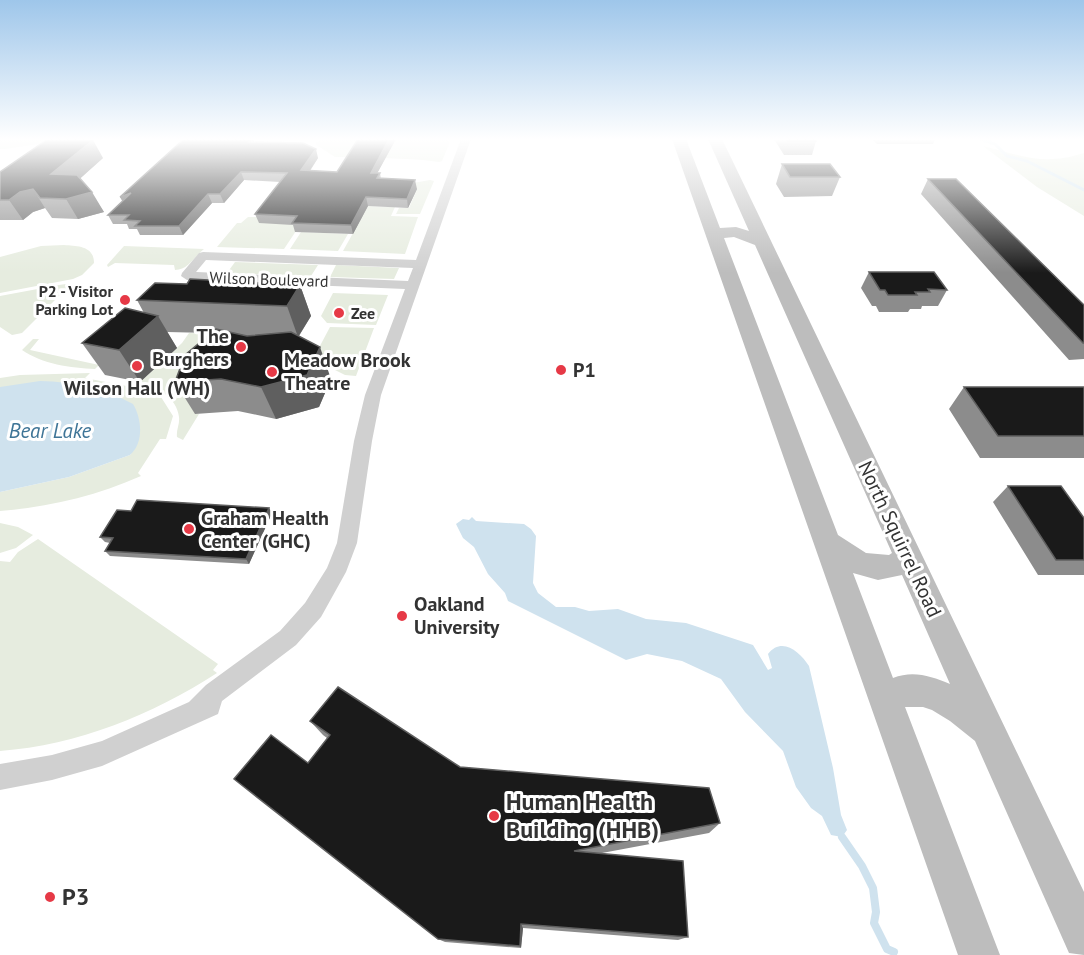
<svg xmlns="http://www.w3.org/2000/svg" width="1084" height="955" font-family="'PT Sans',sans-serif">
  <rect width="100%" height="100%" fill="#fff"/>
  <!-- green -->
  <path fill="#e6ecdf" d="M0 139H71L5 149H0Z
    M321 139H365L354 157H335L315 144Z
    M396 139H447L450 142 442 161 439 162C421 159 403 159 385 158Z
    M983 146C1023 156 1043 166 1084 153V216L1037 187Z
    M430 180 434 181 420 214H396L399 208H409L417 189 413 183Z
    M368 206 395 207 391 216 418 217 405 254 343 251Z
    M248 217H259L300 225 284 249 217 247 237 223H241Z
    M301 232 348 234 338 251 290 249Z
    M64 245C78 246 94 246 94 263L82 275 73 279 0 293V257L41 246Z
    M124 246 204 249C194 257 188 270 175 270L174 265 115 263 108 267 107 265Z
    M235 262 318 265 311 276 227 273Z
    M336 265 399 268 394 279 330 277Z
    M59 285 66 284 69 286 22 333 12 335 0 327V296Z
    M333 293 388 295 376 325 327 323 321 316Z
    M330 327 374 328 356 376 345 375 313 359Z
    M189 333 276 336 195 414H199L183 440 177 437C176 430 180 424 179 417 177 398 157 386 140 382L182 343Z
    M33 339H39L30 350 99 365 95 369C71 368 42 364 22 350Z
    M90 373 85 378 153 391 161 397 173 416 166 439H160L138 473 141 476C96 496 49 507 0 511V492L69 477 130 455 135 448 116 395 83 386 0 387V378L20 375Z
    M0 523 18 527 33 535 16 548 0 553Z
    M38 539 218 664 213 670 217 673C152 715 78 745 0 751V561L10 562 18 552Z"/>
  <!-- water -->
  <path fill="#cfe2ee" d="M40 381C74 382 104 388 133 404 142 419 144 443 130 455L69 477 0 492V387Z
    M472 517 476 521 524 524 531 529 536 536 533 583 538 593 556 607H575L589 611 618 609 646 619 686 623 753 645 768 670 772 668 768 654C782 636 800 652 809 666L833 768 841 815 847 830 842 837 831 835 822 816 811 808 796 787 783 751 745 712 721 679 682 661 647 654 626 660 508 601 505 593 488 574 474 547 463 538 456 524 463 519 469 520Z"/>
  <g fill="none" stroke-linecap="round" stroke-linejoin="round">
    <!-- stream-far1 -->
    <path stroke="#cfe2ee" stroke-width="3" d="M980 139 995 144 1007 156 1027 161 1084 190"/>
    <!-- stream -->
    <path stroke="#cfe2ee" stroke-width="8" d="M842 837 862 866 873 888 876 912 874 923 887 949 894 952"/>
    <!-- street -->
    <path fill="#d0d0d0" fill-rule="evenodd" d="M461 139H471L381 395 372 441 357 543 346 572 321 617 296 645 222 701 218 714 102 766 52 780 0 790V764L52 755 102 741 189 702 206 685 280 631 305 603 327 568 337 543 354 441 365 395 405 289 187 280 181 276 182 273 199 253 203 252 416 260ZM206 260 413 268 408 281 196 272Z"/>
    <!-- secondary -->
    <path fill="#bdbdbd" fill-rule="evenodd" d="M672 139H686L720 228 736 227 749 231 708 139H722L1084 892V955L1069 953 975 741 950 721 932 710 923 707H905L1000 955H958ZM734 237 755 245 892 553 889 555 866 553 838 535 724 238ZM853 573 878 580 902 575 950 684C931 676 913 670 893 678Z"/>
  </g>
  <!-- wall -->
  <path fill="#8c8c8c" d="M184 139H254V142L318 158 310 171 337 172 358 139H396L377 173H380L381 179 417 189 408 208 368 206 353 234 295 232 293 225 259 223 255 214 280 182 244 180 224 203H212L183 235H140L137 229H129L127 224H113L108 215 123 201 120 197Z
    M774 139H816V141L812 155H784Z
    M872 139H935L933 144H877Z
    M103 158 80 178 104 212 78 219 52 218 45 208 33 212 23 220H0V172Z
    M782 164 840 177 832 196 784 197 776 184Z
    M928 179 1084 305V359L1069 360 921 194Z
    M869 272 947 290 938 306H922L921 309H910L908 312H879L876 306H872L861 288Z
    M187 284 300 285 311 316 299 336 331 379 319 407 276 419 238 411 195 414 175 382 210 333 167 332 177 348 140 382 105 375 82 343 144 313 137 300Z
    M964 387H1084V458H980L949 409Z
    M1008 486 1084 518V575H1038L993 502Z
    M269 508 272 513 249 564 110 556 105 551 110 543 105 542 100 537 131 511Z
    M310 721 460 767 720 823 709 833 602 853 688 937 678 940 523 928 521 948 445 942 438 939 308 763 327 738 323 735Z"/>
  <!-- shaded-wall -->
  <path fill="#5f5f5f" d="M389 139H396L373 181 371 173Z
    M93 140 103 158 63 194 51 174Z
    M316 149 318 158 304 179 301 170Z
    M241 172 244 180 224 203 220 194Z
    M415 180 417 189 408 208 407 199Z
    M33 189 45 208 33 212 23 220 9 200 20 192Z
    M92 192 104 212 78 219 66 199Z
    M131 193 125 206 120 197Z
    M208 194 212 203 183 235 179 226Z
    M366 197 368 206 353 234 351 225Z
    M300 285 311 316 298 337 287 306Z
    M158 316 177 348 140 382 119 350Z
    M320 347 331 379 319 407 276 419 261 387Z
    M269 508 272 513 249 564 246 559Z
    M521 924 523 928 521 948 520 946Z"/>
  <!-- building -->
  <path fill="#1a1a1a" stroke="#5f5f5f" stroke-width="1.5" d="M48 139 93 140 51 174 77 175 92 192 66 199 40 198 33 189 20 192 9 200H0V172Z
    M184 139H251L249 142 303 143 316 149 301 170 337 172 358 139H389L371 173H380L377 178 415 180 407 199 366 197 351 225 292 223 297 216 255 214 287 173 241 172 220 194H208L179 226H135L140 221 124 220 129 215H108L131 193 120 197Z
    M787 139H816V141H788Z
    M782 164H830L840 177H790Z
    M928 179H956L1084 305V343H1083Z
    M869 272H934L947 290 928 289 930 292H915L917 295H888L885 290H880Z
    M190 279 300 285 287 306 137 300 155 283 187 284Z
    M125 308 158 316 119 350 82 343Z
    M216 329 247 336 291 332 320 347 307 375 261 387 221 379 175 382 185 355Z
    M964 387H1084V436H998Z
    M1008 486H1061L1084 518V560H1056Z
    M137 500 269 508 246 559 105 551 113 538 100 537 117 510 131 511Z
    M338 687 460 767 709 788 720 823 574 851 683 861 688 937 521 924 520 946 438 939 234 779 271 735 308 763 330 735 310 721Z"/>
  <!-- sky -->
  <linearGradient id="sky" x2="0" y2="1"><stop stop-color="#9ec6ea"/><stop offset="0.51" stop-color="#fff"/><stop offset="1" stop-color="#fff" stop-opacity="0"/></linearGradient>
  <rect width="1084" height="273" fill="url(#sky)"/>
  <!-- markers -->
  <g fill="#e63946" stroke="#fff" stroke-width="2">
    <circle cx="125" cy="300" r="6"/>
    <circle cx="339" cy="313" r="6"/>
    <circle cx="241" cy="347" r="6"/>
    <circle cx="137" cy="366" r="6"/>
    <circle cx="561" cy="370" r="6"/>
    <circle cx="272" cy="372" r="6"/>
    <circle cx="189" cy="529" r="6"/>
    <circle cx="402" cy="616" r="6"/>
    <circle cx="494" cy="816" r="6"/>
    <circle cx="50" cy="897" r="6"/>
  </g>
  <g text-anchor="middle" stroke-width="6" stroke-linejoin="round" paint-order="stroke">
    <!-- far-street labels -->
    <g font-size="16" fill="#333" stroke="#fff">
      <text transform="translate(269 279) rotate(2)" y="6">Wilson Boulevard</text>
    </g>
    <!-- far-poi labels -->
    <g font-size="16" font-weight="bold" fill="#333" stroke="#fff" text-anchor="end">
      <text x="113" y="297">P2 - Visitor<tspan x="113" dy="18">Parking Lot</tspan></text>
      <text x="351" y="319" text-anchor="start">Zee</text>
    </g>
    <!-- poi labels -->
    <g font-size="20" font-weight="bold" fill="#333" stroke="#fff" text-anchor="start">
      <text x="229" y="343" text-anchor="end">The<tspan x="229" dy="23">Burghers</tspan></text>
      <text x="284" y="367">Meadow Brook<tspan x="284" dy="23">Theatre</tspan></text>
      <text x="573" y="377">P1</text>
      <text x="137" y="395" text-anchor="middle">Wilson Hall (WH)</text>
      <text x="201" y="525">Graham Health<tspan x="201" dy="23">Center (GHC)</tspan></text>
      <text x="414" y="611">Oakland<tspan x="414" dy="23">University</tspan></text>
    </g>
    <!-- street labels -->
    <g font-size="20" fill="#333" stroke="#fff">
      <text transform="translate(900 539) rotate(65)" y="7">North Squirrel Road</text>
    </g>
    <!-- water labels -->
    <g font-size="21" font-style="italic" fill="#3f7597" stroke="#fff">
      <text x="50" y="438">Bear Lake</text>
    </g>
    <!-- near-poi labels -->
    <g font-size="24" font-weight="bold" fill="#333" stroke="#fff" text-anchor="start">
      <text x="506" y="810">Human Health<tspan x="506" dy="28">Building (HHB)</tspan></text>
      <text x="62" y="905">P3</text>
    </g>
  </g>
</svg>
